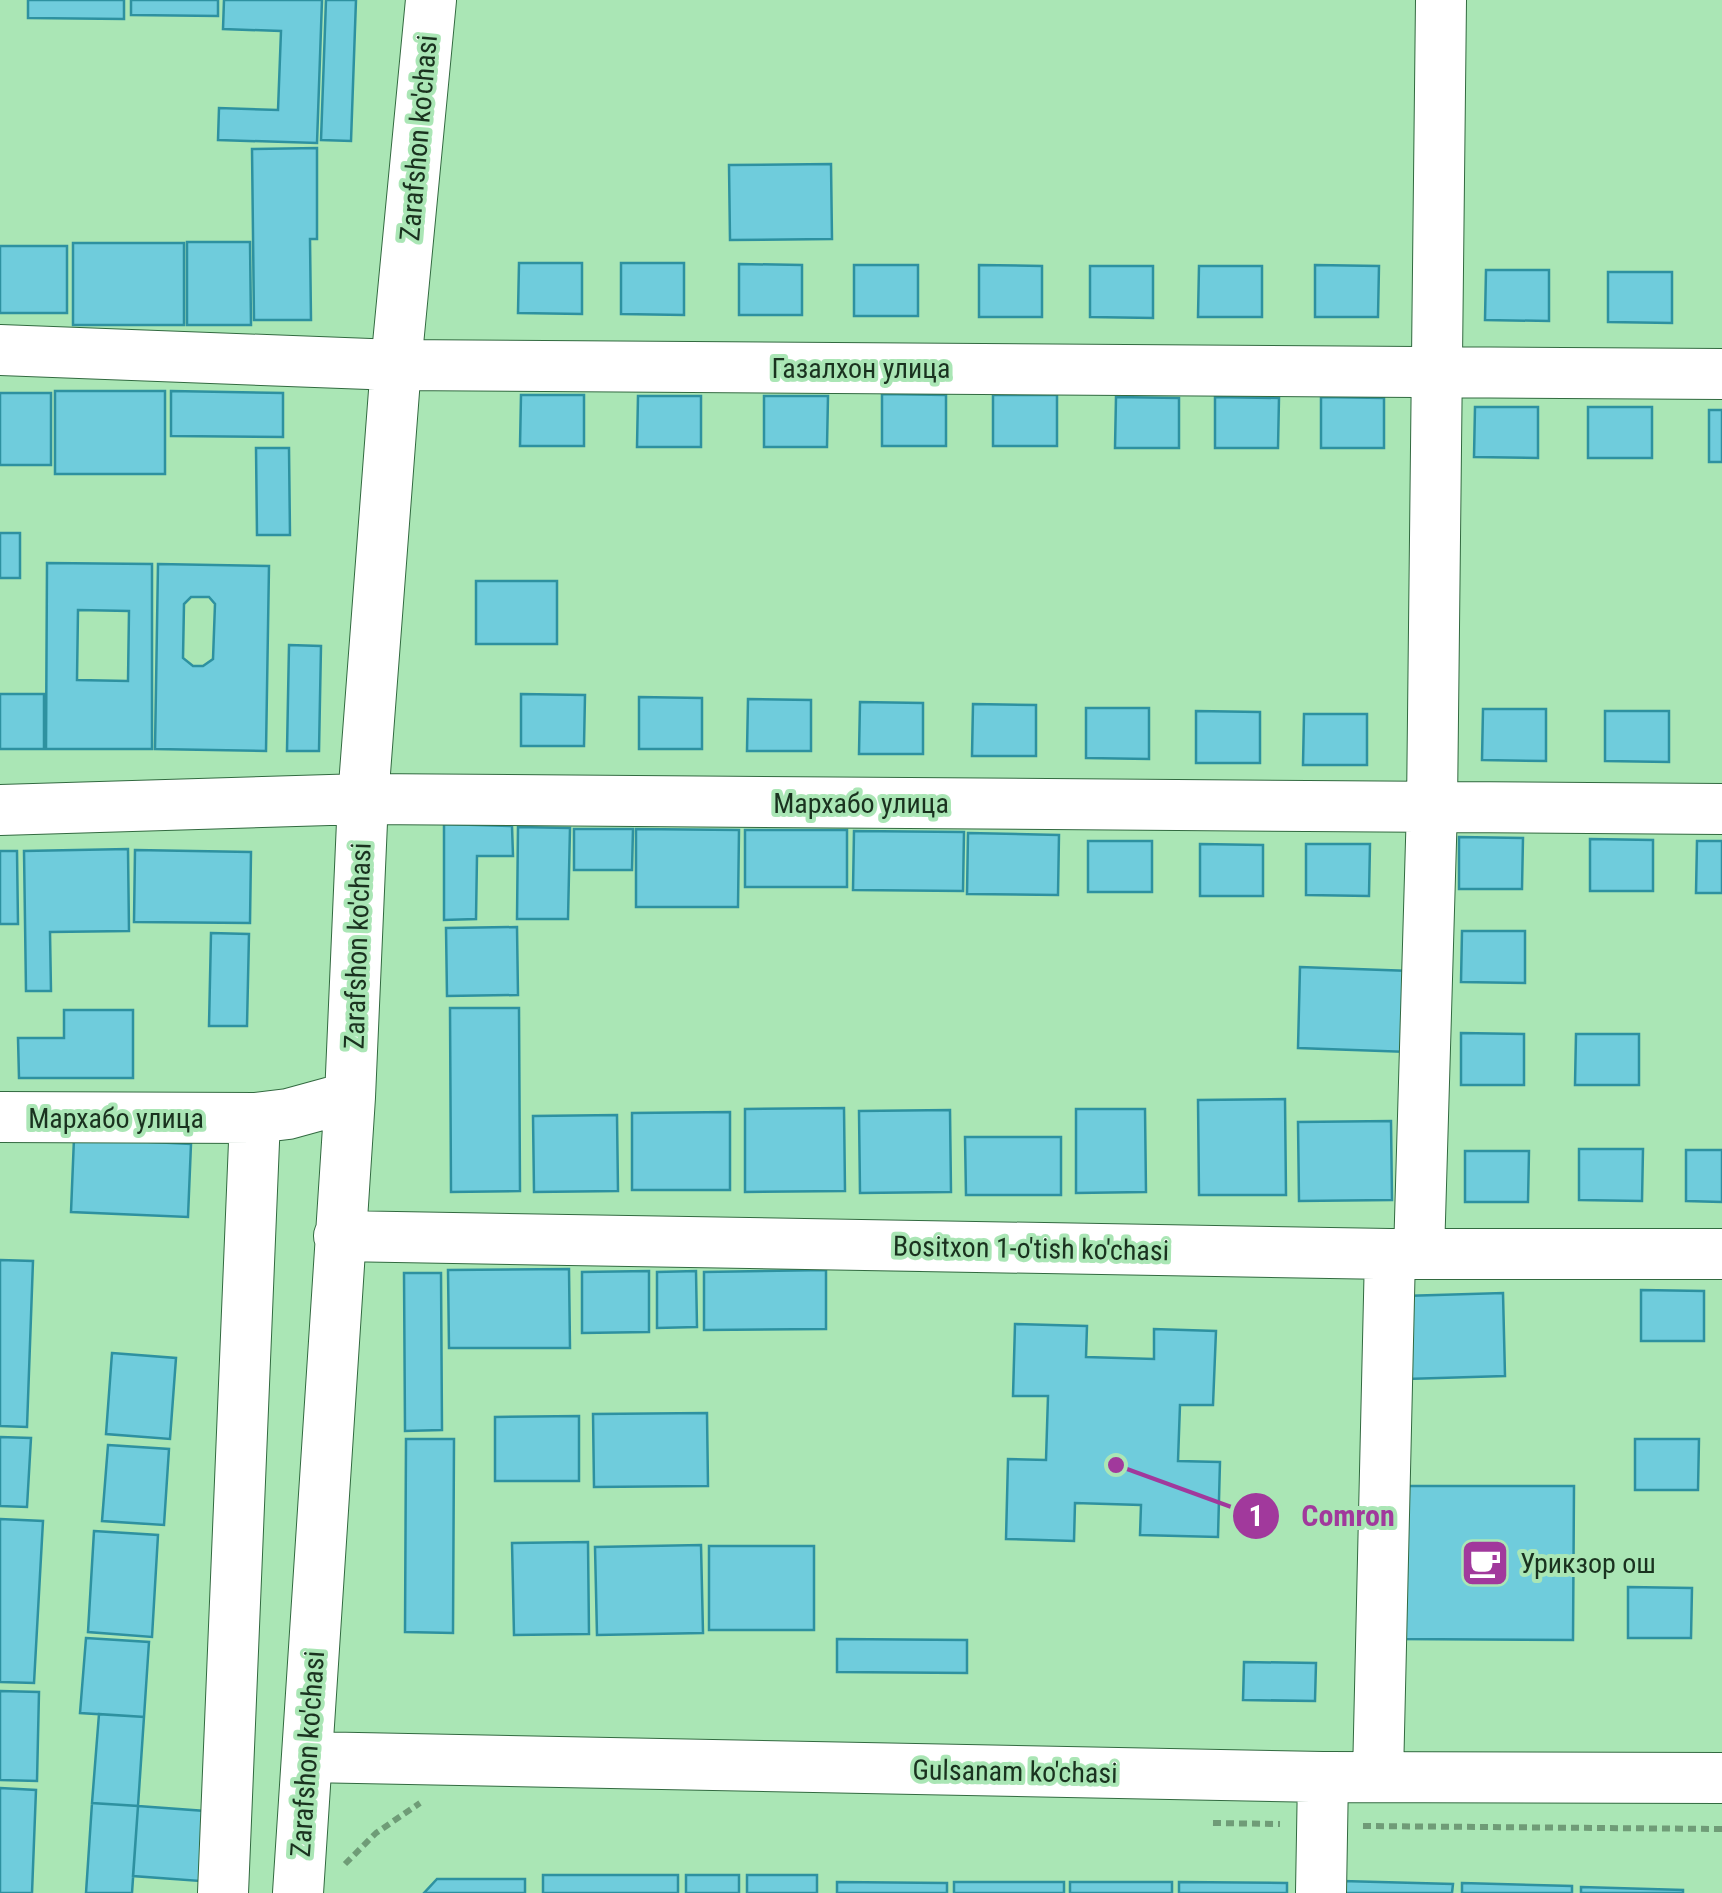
<svg xmlns="http://www.w3.org/2000/svg" width="1722" height="1893" font-family="'Roboto Condensed',sans-serif">
  <rect width="100%" height="100%" fill="#aae6b5"/>
  <!-- building -->
  <path fill="#6fccdc" stroke="#2e91a0" stroke-width="2.5" fill-rule="evenodd" d="M28 0H124V19L28 18Z
    M131 0H218V16L131 15Z
    M224 0H322L317 143 218 140 219 108 278 110 281 31 223 29Z
    M326 0H356L351 141 321 140Z
    M317 148V239H310L311 320H254L252 149Z
    M831 164 832 239 730 240 729 165Z
    M187 242H250L251 325H187Z
    M73 243H184V325H73Z
    M0 246H67V313H0Z
    M519 263H582V314L518 313Z
    M621 263H684V315L621 314Z
    M739 264 802 265V315H739Z
    M854 265H918V316H854Z
    M979 265 1042 266V317H979Z
    M1315 265 1379 266 1378 317H1315Z
    M1090 266H1153V318L1090 317Z
    M1199 266H1262V317H1198Z
    M1486 270H1549V321L1485 320Z
    M1608 272H1672V323L1608 322Z
    M55 391H165V474H55Z
    M171 391 283 393V437L171 436Z
    M0 393H51V465H0Z
    M882 394 946 395V446H882Z
    M521 395H584V446H520Z
    M993 395H1057V446H993Z
    M638 396H701V447H637Z
    M764 396H828L827 447H764Z
    M1116 397 1179 398V448H1115Z
    M1215 397 1279 398 1278 448H1215Z
    M1321 397 1384 398V448H1321Z
    M1475 407H1538V458L1474 457Z
    M1588 407H1652V458H1588Z
    M1709 410H1722V462H1709Z
    M256 448H289L290 535H257Z
    M0 533H20V578H0Z
    M47 563 152 564V749H46ZM78 610 129 611 128 681 77 680Z
    M158 564 269 566 266 751 155 749ZM191 597H209L215 604 213 659 203 666H193L183 658 184 604Z
    M476 581H557V644H476Z
    M289 645 321 646 319 751H287Z
    M0 694H44V749H0Z
    M521 694 585 695 584 746H521Z
    M639 697 702 698V749H639Z
    M748 699 811 700V751H747Z
    M860 702 923 703V754H859Z
    M973 704 1036 705V756H972Z
    M1086 708H1149V759L1086 758Z
    M1483 709H1546V761L1482 760Z
    M1196 711 1260 712V763H1196Z
    M1605 711H1669V762L1605 761Z
    M1304 714H1367V765H1303Z
    M444 824 512 826 513 856H477L476 919 444 920Z
    M518 827 570 828 568 919H517Z
    M574 829H633L632 870H574Z
    M636 829 739 830 738 907H636Z
    M745 830H847V887H745Z
    M854 831 964 832 963 891 853 890Z
    M968 833 1059 835 1058 895 967 894Z
    M1459 837 1523 838 1522 889H1459Z
    M1590 839 1653 840V891H1590Z
    M1088 841H1152V892H1088Z
    M1697 841H1722V893H1696Z
    M1200 844 1263 845V896H1200Z
    M1306 844H1370L1369 896 1306 895Z
    M128 849 129 931 50 932 51 991H26L24 851Z
    M135 850 251 852 250 923 134 922Z
    M0 851H17L18 924H0Z
    M517 927 518 995 447 996 446 928Z
    M1462 931H1525V983L1461 982Z
    M211 933 249 934 247 1026H209Z
    M1300 967 1411 971 1409 1052 1298 1048Z
    M450 1008H519L520 1191 451 1192Z
    M64 1010H133V1078H19L18 1038H64Z
    M1461 1033 1524 1034V1085H1461Z
    M1576 1034H1639V1085H1575Z
    M1285 1099 1286 1195H1199L1198 1100Z
    M844 1108 845 1191 745 1192V1109Z
    M1076 1109H1145L1146 1192 1076 1193Z
    M950 1110 951 1192 860 1193 859 1111Z
    M730 1112V1190H632V1113Z
    M617 1115 618 1191 534 1192 533 1116Z
    M1391 1121 1392 1200 1299 1201 1298 1122Z
    M965 1137H1061V1195H966Z
    M74 1138 191 1144 188 1217 71 1212Z
    M1579 1149H1643L1642 1201 1579 1200Z
    M1686 1150H1722V1202L1686 1201Z
    M1465 1151H1529L1528 1202H1465Z
    M0 1260 33 1261 27 1427 0 1426Z
    M569 1269 570 1348H449L448 1270Z
    M826 1270V1329L704 1330V1272Z
    M649 1271V1332L582 1333V1272Z
    M696 1271 697 1327 657 1328V1272Z
    M404 1273H441L442 1430 405 1431Z
    M1641 1290 1704 1291V1341H1641Z
    M1503 1293 1505 1376 1406 1379 1403 1296Z
    M1015 1324 1087 1326 1086 1357 1154 1359V1329L1216 1331 1213 1405H1180L1178 1461 1220 1462 1218 1537 1140 1535 1141 1505 1075 1503 1074 1541 1006 1539 1008 1459 1046 1460 1048 1396H1013Z
    M112 1353 176 1358 170 1439 106 1434Z
    M707 1413 708 1486 594 1487 593 1414Z
    M579 1416V1481H495V1417Z
    M0 1437 31 1438 27 1507 0 1506Z
    M406 1439H454L453 1633 405 1632Z
    M1635 1439H1699L1698 1490H1635Z
    M108 1445 169 1449 164 1525 102 1521Z
    M1397 1486H1574L1573 1640 1396 1639Z
    M0 1519 43 1521 34 1683 0 1682Z
    M94 1531 158 1535 152 1637 88 1632Z
    M588 1542 589 1634 514 1635 512 1543Z
    M701 1545 703 1633 597 1635 595 1547Z
    M709 1546H814V1630H709Z
    M1628 1587 1692 1588 1691 1638H1628Z
    M86 1638 149 1642 144 1717 80 1713Z
    M837 1639 967 1640V1673L837 1672Z
    M1244 1662 1316 1663 1315 1701 1243 1700Z
    M0 1691 39 1692 37 1781 0 1780Z
    M99 1714 144 1717 138 1806 92 1803Z
    M0 1788 36 1790 32 1893H0Z
    M92 1803 138 1806 132 1893H86Z
    M138 1806 205 1811 200 1881 133 1876Z
    M543 1875H678V1893H543Z
    M686 1875H739V1893H686Z
    M747 1875H817V1893H747Z
    M437 1879H525V1893H424Z
    M1342 1881 1453 1884 1452 1893H1342Z
    M837 1882 947 1883V1893H837Z
    M954 1882H1064V1893H954Z
    M1070 1882H1172V1893H1070Z
    M1179 1882 1287 1883V1893H1179Z
    M1462 1883 1572 1886V1893H1462Z
    M1581 1887 1683 1890V1893H1581Z"/>
  <g fill="none" stroke-linecap="round" stroke-linejoin="round">
    <!-- minor casing -->
    <g stroke="#326a40" stroke-width="52">
      <path id="minor" d="M0 350 396 365 1722 374
        M0 810 363 799 1722 809
        M0 1117 255 1118 288 1114 350 1097
        M339 1236 1390 1254H1722
        M1419 1254 1432 807 1441 0
        M307 1757 1323 1777 1722 1778
        M1378 1776 1390 1254
        M223 1893 255 1118
        M298 1893 350 1097 363 799 396 365 431 0
        M1321 1893 1323 1777"/>
    </g>
    <!-- path -->
    <path stroke="#6f9c77" stroke-width="6" stroke-dasharray="8 5" stroke-linecap="butt" d="M1213 1823 1280 1824
      M1363 1826 1722 1829
      M345 1864 376 1833 420 1803"/>
    <!-- minor -->
    <use href="#minor" stroke="#fff" stroke-width="50"/>
  </g>
  <!-- icons -->
  <defs>
    <g id="cafe-square" transform="scale(2.5)"><rect x="-9" y="-9" width="18" height="18" rx="4" fill="#a1399c" stroke="#aae6b5"/><path d="M-5.5-4.5H6V0H3Q3 3.5 0 3.5H-2.5Q-5.5 3.5-5.5 0ZM3-3.2v2h1.7v-2ZM-6 4.5H4V6H-6Z" fill="#fff"/></g>
  </defs>
  <g fill-rule="evenodd">
    <use href="#cafe-square" x="1485" y="1563"/>
  </g>
  <g text-anchor="middle" stroke-width="8" stroke-linejoin="round" paint-order="stroke">
    <!-- street labels -->
    <g font-size="28" fill="#1a321f" stroke="#aae6b5">
      <text transform="translate(418 138) rotate(-85)" y="10">Zarafshon ko'chasi</text>
      <text x="861" y="378">Газалхон улица</text>
      <text x="861" y="813">Мархабо улица</text>
      <text transform="translate(357 946) rotate(-88)" y="10">Zarafshon ko'chasi</text>
      <text x="116" y="1128">Мархабо улица</text>
      <text transform="translate(1031 1248) rotate(1)" y="10">Bositxon 1-o'tish ko'chasi</text>
      <text transform="translate(307 1754) rotate(-86)" y="10">Zarafshon ko'chasi</text>
      <text transform="translate(1015 1771) rotate(1)" y="10">Gulsanam ko'chasi</text>
    </g>
    <!-- poi labels -->
    <g font-size="28" fill="#1a321f" stroke="#aae6b5" text-anchor="start">
      <text x="1520" y="1573">Урикзор ош</text>
    </g>
  </g>
  <!-- callouts -->
  <path fill="none" stroke="#a1399c" stroke-width="4" d="M1116 1465L1256 1516"/>
  <g fill="#a1399c" stroke="#aae6b5" stroke-width="4">
    <circle cx="1116" cy="1465" r="10"/>
    <circle cx="1256" cy="1516" r="25"/>
  </g>
  <g font-size="30" text-anchor="middle" font-weight="bold" fill="#fff">
    <text x="1256" y="1526">1</text>
  </g>
  <g font-size="30" text-anchor="middle" font-weight="bold" fill="#a1399c" stroke="#aae6b5" stroke-width="8" stroke-linejoin="round" paint-order="stroke">
    <text x="1348" y="1526">Сomron</text>
  </g>
</svg>
